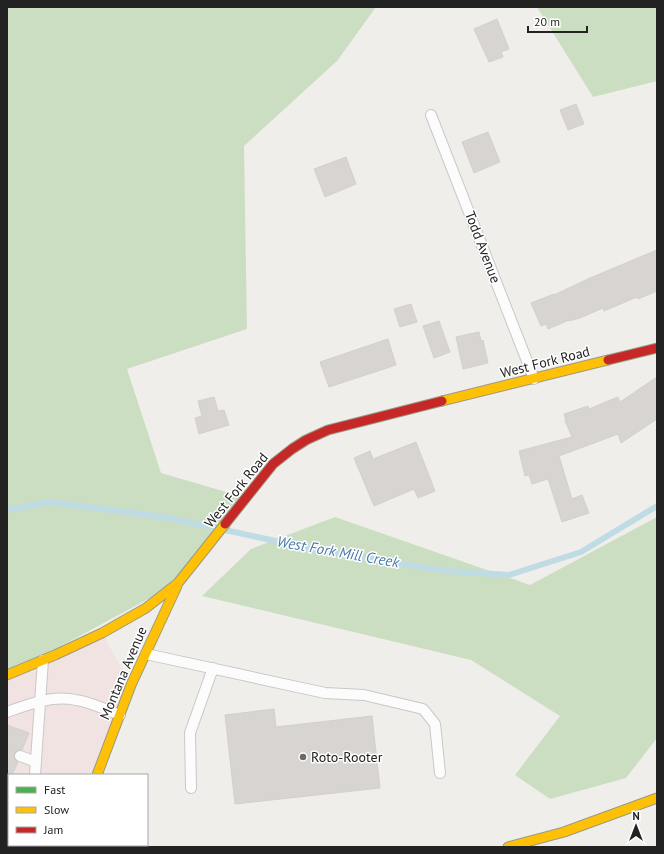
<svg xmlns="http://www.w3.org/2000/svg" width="664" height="854" font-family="'PT Sans',sans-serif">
  <rect width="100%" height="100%" fill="#f0eeeb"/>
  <!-- commercial -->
  <path fill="#f1e3e1" d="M102 633 131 685 97 775H9V845H70L69 847H7V675Z"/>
  <!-- forest -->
  <path fill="#cbdec1" d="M7 7H376L337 61 244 146 247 329 127 369 161 473 247 498 178 583 7 675Z
    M537 7H657V81L593 97Z
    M335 517 530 585 657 517V738L626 778 550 799 515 775 560 716 471 660 202 596 251 549Z"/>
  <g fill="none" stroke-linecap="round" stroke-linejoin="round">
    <!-- stream -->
    <path stroke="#bfdbe3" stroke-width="6" d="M7 510 50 502 163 517 216 528
      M225 530 326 552 448 571 509 575 581 552 657 506"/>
  </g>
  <!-- building -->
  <path fill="#d7d4d2" stroke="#d3d0cc" d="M497 19 509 49 501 52 503 57 489 62 474 29Z
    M576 104 584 124 568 130 560 110Z
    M488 132 500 162 474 173 462 142Z
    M346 157 356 184 325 197 314 169Z
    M657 250V291L638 299 637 297 604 311 603 308 580 318 569 321V320L548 329 546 324 541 326 531 303 554 294V295L590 278Z
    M411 304 417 322 400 327 394 309Z
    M439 321 450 352 434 358 423 326Z
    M479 332 481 341 483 340 488 363 463 369 456 337Z
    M388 339 396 365 329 387 320 362Z
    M657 377V419L621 443 618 434 559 456 572 499 582 495 589 513 562 522 548 479 532 484 529 475 525 476 519 451 572 437 565 421H566L564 414 588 406 589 409 618 397 620 402Z
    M214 397 218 411 224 410 229 425 199 434 195 418 202 416 198 401Z
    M416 442 435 491 418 498 414 489 374 506 354 458 370 451 373 459Z
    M274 709 276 727 372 716 380 788 235 804 225 715Z
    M7 725 29 733 22 750H19L14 753V757L18 762 12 775H9L8 786Z"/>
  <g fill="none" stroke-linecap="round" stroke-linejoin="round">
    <!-- lane casing -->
    <g stroke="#c9c8c7" stroke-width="12">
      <path id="lane" d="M431 115 534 379
        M146 654 325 693 364 695 423 709 435 724 440 773
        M7 712C29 704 52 695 76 700 91 702 106 710 120 715
        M20 756 36 762
        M35 775 43 660
        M191 788 190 733 213 668"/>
    </g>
    <!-- fast casing -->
    <g stroke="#999a82" stroke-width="11">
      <path id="fast" d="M83 845 84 847"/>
    </g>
    <!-- slow casing -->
    <g stroke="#999a82" stroke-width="11">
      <path id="slow" d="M442 401 608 360
        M7 675 55 655 102 633 146 608 178 583 225 524
        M97 775 131 685 177 586
        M69 847 70 845
        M508 847 564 832 657 798"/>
    </g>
    <!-- jam casing -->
    <g stroke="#999a82" stroke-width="11">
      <path id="jam" d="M608 360 657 348
        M225 524 273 464 292 449 306 440 328 430 442 401"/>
    </g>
    <!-- lane -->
    <use href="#lane" stroke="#fdfcfc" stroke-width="10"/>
    <!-- fast -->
    <use href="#fast" stroke="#4caf50" stroke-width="9"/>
    <!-- slow -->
    <use href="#slow" stroke="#ffc107" stroke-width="9"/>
    <!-- jam -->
    <use href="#jam" stroke="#c62828" stroke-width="9"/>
  </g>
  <!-- markers -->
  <circle fill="#6a6968" stroke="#fff" stroke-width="1.5" cx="303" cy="757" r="4"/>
  <g text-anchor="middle" stroke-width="3" stroke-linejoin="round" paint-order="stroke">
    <!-- street labels -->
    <g font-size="14" fill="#222" stroke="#fff">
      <text transform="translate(483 247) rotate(69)" y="5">Todd Avenue</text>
      <text transform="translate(545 362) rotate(-14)" y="5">West Fork Road</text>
      <text transform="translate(236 490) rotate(-51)" y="5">West Fork Road</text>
      <text transform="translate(123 673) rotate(-67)" y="5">Montana Avenue</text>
    </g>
    <!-- poi labels -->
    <g font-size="14" fill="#222" stroke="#fff" text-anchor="start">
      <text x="311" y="762">Roto-Rooter</text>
    </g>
    <!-- water labels -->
    <g font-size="15" font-style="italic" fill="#4a7aab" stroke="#fff">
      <text transform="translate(338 552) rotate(10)" y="5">West Fork Mill Creek</text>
    </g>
  </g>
  <!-- border -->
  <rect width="664" height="854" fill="none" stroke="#222222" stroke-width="16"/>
  <!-- legend -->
  <rect x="8" y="774" width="140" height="72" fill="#ffffff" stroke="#a7a7a7"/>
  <rect x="16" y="787" width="20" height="6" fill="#4caf50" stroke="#a7a7a7"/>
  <text x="44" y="794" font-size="12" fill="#222222">Fast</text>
  <rect x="16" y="807" width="20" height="6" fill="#ffc107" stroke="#a7a7a7"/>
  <text x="44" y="814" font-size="12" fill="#222222">Slow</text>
  <rect x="16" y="827" width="20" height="6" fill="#c62828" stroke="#a7a7a7"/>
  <text x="44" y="834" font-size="12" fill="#222222">Jam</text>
  <!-- north arrow -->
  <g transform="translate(636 826)" stroke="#ffffff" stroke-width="3" paint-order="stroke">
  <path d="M0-3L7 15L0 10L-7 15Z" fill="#222222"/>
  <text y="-6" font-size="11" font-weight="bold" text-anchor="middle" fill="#222222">N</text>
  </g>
  <!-- scale -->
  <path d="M528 26v6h59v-6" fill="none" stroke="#222222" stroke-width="2"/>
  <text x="534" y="26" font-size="12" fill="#222222" stroke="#ffffff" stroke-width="3" paint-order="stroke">20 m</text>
</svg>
